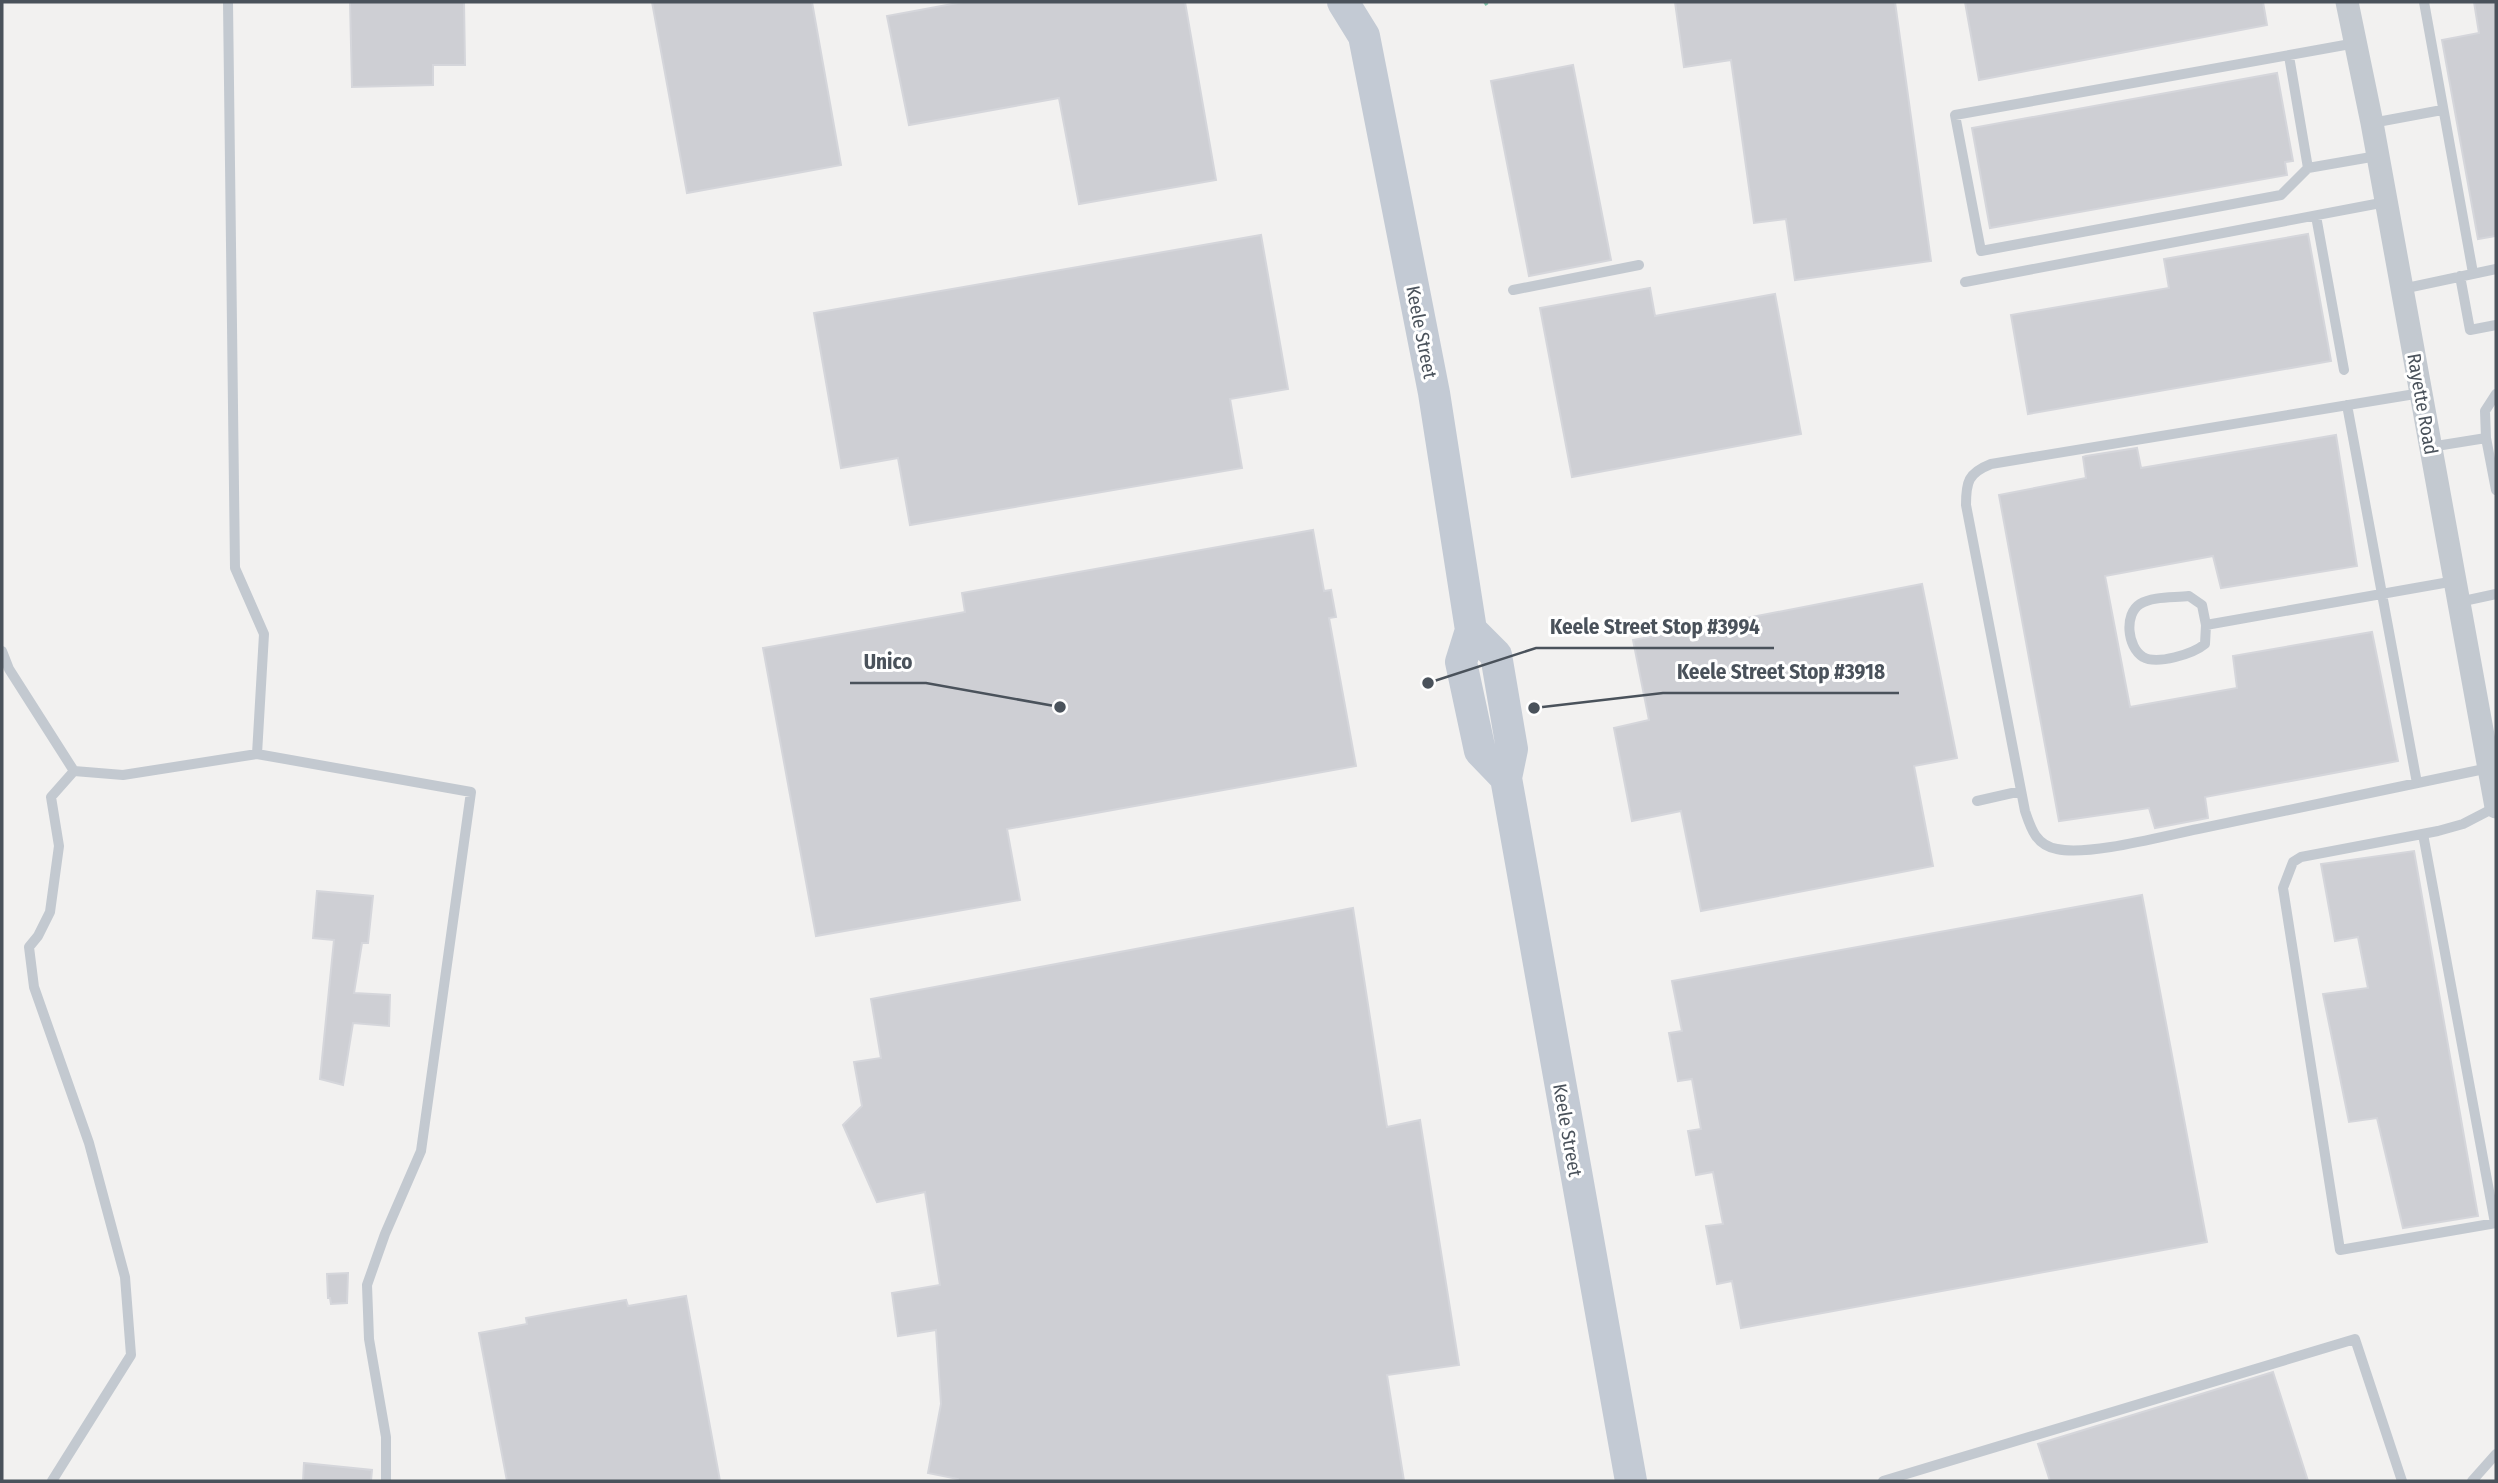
<svg xmlns="http://www.w3.org/2000/svg" width="2498" height="1483" font-family="'Fira Sans Condensed',sans-serif">
  <rect width="100%" height="100%" fill="#f2f1f0"/>
  <!-- building -->
  <path fill="#cecfd4" stroke="#d5d6db" stroke-width="2" d="M350 2H464L465 65H433V85L352 87Z
    M652 2H812L841 165 687 193Z
    M963 2H1185L1216 180 1079 204 1059 98 909 125 887 16Z
    M1675 2H1895L1931 261 1795 280 1786 219 1754 223 1731 60 1684 67Z
    M1965 2H2263L2267 25 1979 80Z
    M2474 2H2496V236L2478 239 2442 40 2479 33Z
    M1573 65 1611 260 1529 276 1491 81Z
    M2277 73 2293 161 2285 162 2287 175 1990 228 1972 128Z
    M2308 234 2331 361 2028 414 2011 315 2169 288 2164 259Z
    M1261 235 1288 389 1230 399 1242 468 910 525 898 458 841 468 814 313Z
    M1650 288 1655 316 1775 294 1801 434 1572 477 1540 308Z
    M2336 435 2357 566 2221 588 2213 556 2105 576 2130 707 2237 688 2233 656 2372 632 2398 761 2205 797 2208 818 2155 828 2149 808 2059 821 1999 495 2086 478 2083 457 2086 456 2137 448 2141 468Z
    M1313 530 1324 591 1331 590 1336 617 1329 618 1356 766 1007 829 1020 900 816 936 763 648 965 612 962 593Z
    M1922 584 1957 758 1914 766 1933 866 1701 911 1681 811 1632 821 1614 728 1649 720 1633 640Z
    M2414 851 2478 1216 2403 1228 2377 1118 2349 1122 2323 994 2368 988 2358 937 2335 941 2321 864Z
    M317 891 373 896 368 943H362L354 993 390 995 389 1026 353 1023 343 1085 320 1079 334 940 313 938Z
    M2142 895 2207 1242 1741 1328 1732 1281 1717 1284 1706 1226 1723 1224 1713 1172 1696 1175 1688 1131 1701 1129 1692 1079 1678 1081 1669 1033 1682 1031 1672 981Z
    M1353 908 1387 1127 1420 1120 1459 1365 1387 1375 1404 1481H958V1479L928 1473 941 1404 936 1330 898 1336 892 1293 940 1285 925 1192 877 1202 843 1125 862 1106 854 1062 881 1058 871 999Z
    M348 1273 347 1303 331 1304 330 1298H328L327 1274Z
    M686 1296 720 1481H507L479 1333 527 1324 526 1318 569 1310 626 1300 628 1306Z
    M2273 1372 2308 1481H2050L2038 1444Z
    M304 1463 372 1470 371 1481H303Z"/>
  <g fill="none" stroke-linecap="round" stroke-linejoin="round">
    <!-- path -->
    <path stroke="#80c4a9" stroke-width="3.5" stroke-dasharray="5 3.5" stroke-linecap="butt" d="M1485 2 1487 5"/>
    <!-- service -->
    <path stroke="#c3c9d0" stroke-width="10" d="M228 2 235 568 264 634 257 754
      M2424 2 2473 273
      M2289 56 2308 168 2281 195 1981 251 1955 115 2356 43
      M2372 123 2442 110
      M2308 168 2377 156
      M2316 216 2344 370
      M2460 276 2470 330 2496 325
      M1965 282 2386 202
      M2402 289 2496 269
      M1513 290 1639 265
      M2421 393 1991 464C1968 473 1966 482 1966 505L2025 811C2031 829 2036 845 2057 849 2089 856 2163 836 2198 829 2295 809 2392 788 2489 768
      M2347 405 2417 783
      M2486 438 2496 490
      M2430 447 2486 438 2485 411 2496 394
      M2189 596 2202 605 2206 625 2205 644C2193 654 2157 665 2143 657 2127 647 2124 614 2140 604 2153 596 2175 598 2189 596Z
      M2459 602 2496 594
      M2206 625 2455 581
      M2 651 9 669 74 771 123 775 257 754 471 792 421 1151 385 1234 367 1285 369 1339 386 1437V1481
      M1977 801 2021 791
      M2496 807 2463 824 2438 831 2301 857 2293 862 2283 888 2340 1250 2496 1223
      M2423 834 2495 1223
      M52 1481 131 1355 125 1277 89 1143 34 987 29 947 38 936 50 912 59 846 51 797 74 771
      M1883 1481 2355 1339 2402 1481
      M2472 1481 2496 1454"/>
    <!-- minor -->
    <path stroke="#c3c9d0" stroke-width="23" d="M2347 2 2372 123 2496 807"/>
    <!-- secondary -->
    <path stroke="#c3cad4" stroke-width="32" d="M1343 2 1364 36 1434 393 1471 630 1461 662 1480 751 1506 778
      M1471 630 1496 655 1512 749 1506 778 1631 1481"/>
  </g>
  <g text-anchor="middle" stroke-width="6" stroke-linejoin="round" paint-order="stroke">
    <!-- street labels -->
    <g font-size="19" fill="#4a525b" stroke="#fff">
      <text transform="translate(1422 332) rotate(79)" y="7">Keele Street</text>
      <text transform="translate(2423 404) rotate(80)" y="7">Rayette Road</text>
      <text transform="translate(1568 1130) rotate(80)" y="7">Keele Street</text>
    </g>
  </g>
  <!-- callouts -->
  <path fill="none" stroke="#4a525b" stroke-width="2.5" d="M1428 683L1536 648H1774M1060 707L926 683H850M1534 708L1663 693H1899"/>
  <g fill="#4a525b" stroke="#fff" stroke-width="2.5">
    <circle cx="1428" cy="683" r="7"/>
    <circle cx="1060" cy="707" r="7"/>
    <circle cx="1534" cy="708" r="7"/>
  </g>
  <g font-size="21" text-anchor="middle" font-weight="bold" fill="#4a525b" stroke="#fff" stroke-width="6" stroke-linejoin="round" paint-order="stroke">
    <text x="1655" y="634">Keele Street Stop #3994</text>
    <text x="888" y="669">Unico</text>
    <text x="1781" y="679">Keele Street Stop #3918</text>
  </g>
  <!-- border -->
  <rect width="2498" height="1483" fill="none" stroke="#4a525b" stroke-width="7"/>
</svg>
